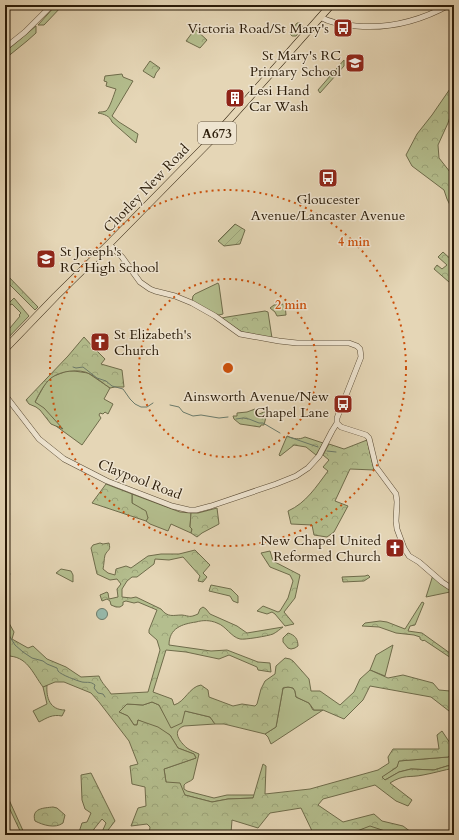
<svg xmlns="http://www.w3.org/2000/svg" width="459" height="840" font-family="Cardo,serif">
  <defs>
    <pattern id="forest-crowns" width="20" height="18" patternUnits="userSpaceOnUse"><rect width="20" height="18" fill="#b4be8e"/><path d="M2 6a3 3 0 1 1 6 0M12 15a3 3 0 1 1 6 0" fill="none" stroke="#9ba379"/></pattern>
    <pattern id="garden-furrows" width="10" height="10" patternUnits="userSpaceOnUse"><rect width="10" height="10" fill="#b4be8e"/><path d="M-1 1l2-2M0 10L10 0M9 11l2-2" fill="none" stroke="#9ba379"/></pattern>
  </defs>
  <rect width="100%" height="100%" fill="#e5d6b6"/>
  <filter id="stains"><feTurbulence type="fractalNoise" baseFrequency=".005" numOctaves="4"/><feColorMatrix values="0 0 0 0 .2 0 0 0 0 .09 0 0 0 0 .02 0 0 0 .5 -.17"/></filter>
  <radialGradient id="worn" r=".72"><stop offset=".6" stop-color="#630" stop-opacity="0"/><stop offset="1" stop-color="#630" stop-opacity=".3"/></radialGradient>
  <!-- grass -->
  <path fill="#b4be8e" stroke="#6f6c4b" d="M56 5H63L44 25H38Z
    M297 23H300L302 26V29L296 36H292L289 33 290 32Z
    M36 26V33L27 41 6 58 5 57V52Z
    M122 74 123 77 133 81 112 116 119 122 138 134 136 143 112 122C110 116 104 114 98 113L99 112C101 112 103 112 106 111 110 108 114 94 116 89L106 86 107 82 104 81 105 76Z
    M218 283 219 285 223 314 215 316 192 301 193 296 195 294Z
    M14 298 29 316 5 341V334L20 316 19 315 21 313 12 304 10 305 9 303Z
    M285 304 286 315 277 316 275 312 270 308 274 305Z
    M67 371H74L88 373 110 388 104 399 113 404 108 414 105 412 103 414 100 413 99 415 101 418 82 445 56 426 62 428 35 402 45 384 51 377Z
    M132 494 180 512 191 513 190 527 192 529 191 533 171 524 168 531 150 524 146 521 148 517 132 503Z
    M433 575 454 591V595L450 592 426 597Z
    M393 645 385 676 370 670 376 655Z
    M47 685C46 698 50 710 65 710L62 716C52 714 47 718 39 722L33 711 47 704 43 687Z
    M288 687 293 688 295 691 296 697 309 703 313 710H323L271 744 268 737 265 734 276 727 283 688Z
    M152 702 159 705 172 728 185 711 210 717 215 724 184 726C171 731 180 742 187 748 191 751 195 752 199 754L193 779C190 782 186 782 184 785V789L187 791 214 798 227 795H254L253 798 228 799 212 802 185 795 166 782 164 769 196 758 194 754 178 748 170 735 138 720 137 725H134L128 716 119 712 127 704 143 705Z
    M454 754V765L447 766 434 770 411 769 399 772 385 780 381 777 397 767 398 761 448 757Z
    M370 825 397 835H356L357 831Z"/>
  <!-- forest -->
  <path fill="url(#forest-crowns)" stroke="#6f6c4b" d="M195 29 207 40 200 48 186 41Z
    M344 60V66L320 93 318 90Z
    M150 61 160 68 156 73 154 78 143 71Z
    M454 83V104L448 123 438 145 439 158 454 177V213L447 199 444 190 412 166 406 155 417 134 432 115Z
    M443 252 454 262V281L449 282 434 269 437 265 442 269 447 265 438 257Z
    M5 273 38 307 35 310 5 280Z
    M265 311 268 312 272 338 242 332 222 319V318L227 317Z
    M84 337 93 347 105 359 101 364 122 370 124 387H115L110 388C104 384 97 378 90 374 79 368 60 371 51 378 44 384 39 394 35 402L44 408 63 429 51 424 40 410 36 407 29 404 26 400 68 356Z
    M255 409 257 415 266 411 267 413 264 425H261L260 427 240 424 234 419 233 416H237V413L247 412Z
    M287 436C294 439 299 440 305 437L323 443 316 455 306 447 294 445 280 456 279 455Z
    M367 440 374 470 350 469 335 501 348 506 334 532 327 537 314 535 312 525 291 524 288 511C306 503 316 487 328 471L323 467 329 460 323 455 329 444 344 449Z
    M106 484 132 494V503L146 511 148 518 146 521 92 503Z
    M217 508 219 524 202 533 197 537 191 533 192 529 190 527 191 513H198Z
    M100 543 103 544 109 543C111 551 108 549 105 555 104 559 104 565 103 569L108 573 115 575 116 569 126 566 131 568 148 556 161 554H179L195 550 210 565 203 573 207 577 203 582 198 581 200 576 183 557 169 560 155 559 154 564 137 577H132L127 581 122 589V597L131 598 136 597 161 609C168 618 173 615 182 615 190 616 189 618 198 614L200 609 203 607 206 609 210 614 237 626 247 633 283 627C280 629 277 632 273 634 268 636 244 640 240 639 231 637 226 626 217 623 210 620 203 620 196 622 182 624 169 628 169 645L211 651 227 650 258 662 270 663 271 672 258 670 257 667 229 655 219 659 186 652 166 650 153 692 172 699 174 705C185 702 189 687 201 685L208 690 209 697 233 706 242 704 255 706 257 704 261 689 265 681 275 674 276 666 285 658 290 659 293 661 309 679 311 691H320L340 705 354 692 360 679 370 670 388 678 403 675 433 683 439 690 450 691 454 694V713L449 711 431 697 370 686 363 700 344 719 323 710H314L309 703 296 697 295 691 293 688 288 687 283 688 276 727 265 734 224 724H215L210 717 185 711 182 723 171 728 159 705 152 702 143 705 127 704 119 712 128 716 134 725H137L138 720 158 727 170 735 178 748 194 754 196 758 164 769 166 782 180 783 185 795 212 802 228 799 253 798 263 764 266 766 265 794 310 789 378 770 389 763 388 757 393 749H439L437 735 442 731 454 749V754L448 757 399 761 397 767 382 777 385 780 399 772 411 769 434 770 447 766 454 765V768C444 770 434 773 423 775 409 778 404 774 390 783L412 800 408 806 396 801 375 785 323 799 318 805 343 822 374 814 382 821 403 826 415 835H397L370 826 357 831 356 835H314L301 808 270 813 258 828 232 820 231 833 234 835H149L150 827 147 824 131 826 138 808 146 806 145 787 132 784 130 766 138 764 129 741 99 702 91 693 64 682H55L43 687C32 672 27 656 7 656L5 650V616L14 632 12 639 28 648 33 646 47 659 66 667 81 677 99 676C102 684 107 687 111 694L148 692 160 650 157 640 149 633V630L157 610 138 602 134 603 126 601 123 602V605L120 607H116L111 605 110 601 107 599 102 601 100 595 107 592 108 593 109 599 118 597 117 589 121 584 117 579 110 580 97 574 91 548 93 545Z
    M270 551 273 561 300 575 295 598 284 612 294 624 285 626 275 614 272 612 267 614 257 611 263 606 278 612 280 611 288 598 293 581 290 575 270 567 261 553Z
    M61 569 71 571 73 575V582L56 573Z
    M368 575 370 577 364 581 343 582 342 577 365 576Z
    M211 585 231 589 238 596V603L233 601 230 596 209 591Z
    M422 602 424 603 415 625 410 626 408 631 422 633 454 656V660L424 640 423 641 420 639V637L414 635 396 633 379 627 362 626 365 623 380 621 387 622 405 629Z
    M288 633C295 635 298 639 298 646L295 648 291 649 288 648 283 642V638Z
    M91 773 115 821 105 834 102 832 106 823 102 819 94 829 92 835H78L82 823 87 822 91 813 85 809 82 800 81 775Z
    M5 791 25 835H22L5 799Z
    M53 807 57 808 65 815 63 823C55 829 43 825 35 821 31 808 44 808 53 807Z"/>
  <!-- garden -->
  <path fill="url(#garden-furrows)" stroke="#6f6c4b" d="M235 224 245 230 240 244 224 246 218 241Z"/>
  <!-- water -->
  <path fill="#96b9ab" stroke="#6b7a6a" d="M96.5 614a5.5 5.5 0 1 1 11 0a5.5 5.5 0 1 1-11 0Z"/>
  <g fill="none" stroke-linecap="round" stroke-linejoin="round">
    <!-- stream -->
    <path stroke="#6b7a6a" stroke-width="1" d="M73 367 76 368 83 367 97 378 106 381 112 386 123 389 130 399 135 404 141 407H147L153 403
      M170 405 179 407 183 412 193 416 201 415 219 418 228 417
      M236 419 243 418 249 419 259 423H263L280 433
      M289 437 318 447
      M327 451 336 452
      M5 582 9 576 10 574
      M5 631 7 632 15 645 23 652 32 658 43 661 47 664 57 668C57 669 58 670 58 671 61 675 78 681 82 682 88 683 90 681 95 685L94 688 98 693 103 694 105 697"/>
    <!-- minor casing -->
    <g stroke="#594a34" stroke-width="6">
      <path id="minor" d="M320 17C331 23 343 25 356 26 389 29 420 21 449 5
        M5 48 25 32 52 5
        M109 244 122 257 140 282 150 289 155 291 175 296 192 303 215 316 240 334 279 341 297 343H349L357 346 360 349 361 357 337 418V423
        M5 395 39 439 64 459 107 481 172 506 189 510H196L211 506 276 484 296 476 308 468 319 456 332 431 337 423
        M337 423 341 427 366 435 369 438 376 467 396 494 397 502 396 521 397 529 404 548 409 556 419 562 442 582 454 590"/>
    </g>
    <!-- major casing -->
    <g stroke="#2a1b08" stroke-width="8">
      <path id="major" d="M5 349 56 296 109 244 215 136 331 5"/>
    </g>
    <!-- minor -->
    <use href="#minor" stroke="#eee4d0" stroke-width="5"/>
    <!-- major -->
    <use href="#major" stroke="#e5d6b6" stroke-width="7"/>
  </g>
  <!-- distance rings -->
  <g fill="none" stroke="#cc500b" stroke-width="2" stroke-dasharray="2 4">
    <circle cx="228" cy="368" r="89"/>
    <circle cx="228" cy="368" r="178"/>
  </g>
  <!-- icons -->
  <defs>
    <g id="bus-square" transform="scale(1)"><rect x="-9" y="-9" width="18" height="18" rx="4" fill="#8f2418" stroke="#eee4d0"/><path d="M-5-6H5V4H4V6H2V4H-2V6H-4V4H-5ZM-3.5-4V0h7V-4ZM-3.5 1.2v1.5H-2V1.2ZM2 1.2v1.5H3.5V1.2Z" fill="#fff"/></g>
    <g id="school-square" transform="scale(1)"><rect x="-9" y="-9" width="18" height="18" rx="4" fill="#8f2418" stroke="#eee4d0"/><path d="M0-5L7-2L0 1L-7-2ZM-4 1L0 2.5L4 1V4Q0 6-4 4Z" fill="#fff"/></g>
    <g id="building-square" transform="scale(1)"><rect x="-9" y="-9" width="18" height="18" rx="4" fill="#8f2418" stroke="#eee4d0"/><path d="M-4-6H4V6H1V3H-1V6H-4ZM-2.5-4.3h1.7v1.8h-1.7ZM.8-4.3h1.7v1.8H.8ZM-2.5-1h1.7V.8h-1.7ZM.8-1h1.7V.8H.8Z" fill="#fff"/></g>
    <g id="church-square" transform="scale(1)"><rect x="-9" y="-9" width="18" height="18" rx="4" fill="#8f2418" stroke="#eee4d0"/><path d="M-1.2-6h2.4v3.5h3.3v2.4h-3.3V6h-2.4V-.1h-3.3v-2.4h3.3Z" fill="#fff"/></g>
  </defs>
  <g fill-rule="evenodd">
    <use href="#bus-square" x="343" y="28"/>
    <use href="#school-square" x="355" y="63"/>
    <use href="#building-square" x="235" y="98"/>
    <use href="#bus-square" x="328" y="178"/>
    <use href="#school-square" x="46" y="259"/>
    <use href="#church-square" x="100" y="342"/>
    <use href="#bus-square" x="343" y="404"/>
    <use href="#church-square" x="395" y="548"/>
  </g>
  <g text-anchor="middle" stroke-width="3" stroke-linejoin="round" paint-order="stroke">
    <!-- shield labels -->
    <rect fill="#eee4d0" stroke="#655744" stroke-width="1" x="198" y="122" width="38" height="22" rx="3"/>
    <g font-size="13" font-weight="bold" fill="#2a1b08">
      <text x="217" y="138">A673</text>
    </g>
    <!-- poi labels -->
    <g font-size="14" fill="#2a1b08" stroke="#eee4d0" text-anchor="end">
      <text x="329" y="33">Victoria Road/St Mary's</text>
      <text x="341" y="60">St Mary's RC<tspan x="341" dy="16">Primary School</tspan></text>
      <text x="249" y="95" text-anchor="start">Lesi Hand<tspan x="249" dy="16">Car Wash</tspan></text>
      <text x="328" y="204" text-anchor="middle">Gloucester<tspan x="328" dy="16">Avenue/Lancaster Avenue</tspan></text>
      <text x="60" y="256" text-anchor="start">St Joseph's<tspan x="60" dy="16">RC High School</tspan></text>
      <text x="114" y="339" text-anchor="start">St Elizabeth's<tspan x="114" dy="16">Church</tspan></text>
      <text x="329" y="401">Ainsworth Avenue/New<tspan x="329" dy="16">Chapel Lane</tspan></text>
      <text x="381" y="545">New Chapel United<tspan x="381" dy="16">Reformed Church</tspan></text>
    </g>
    <!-- street labels -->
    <g font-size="14" fill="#2a1b08" stroke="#eee4d0">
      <text transform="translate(146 188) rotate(-46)" y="5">Chorley New Road</text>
      <text transform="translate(140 479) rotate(21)" y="5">Claypool Road</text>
    </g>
  </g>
  <circle cx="228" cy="368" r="6" fill="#cc500b" stroke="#eee4d0" stroke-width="2"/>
  <g font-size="12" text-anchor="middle" font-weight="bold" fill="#cc500b" stroke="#eee4d0" stroke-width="3" stroke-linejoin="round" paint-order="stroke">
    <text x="354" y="246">4 min</text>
    <text x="291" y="309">2 min</text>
  </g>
  <!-- margin -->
  <rect width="459" height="840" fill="none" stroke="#e5d6b6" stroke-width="20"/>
  <rect x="6" y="6" width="447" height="828" fill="none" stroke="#2a1b08" stroke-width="2"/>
  <rect x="10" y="10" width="439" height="820" fill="none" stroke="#2a1b08"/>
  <rect width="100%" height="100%" filter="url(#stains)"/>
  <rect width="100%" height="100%" fill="url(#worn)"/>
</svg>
